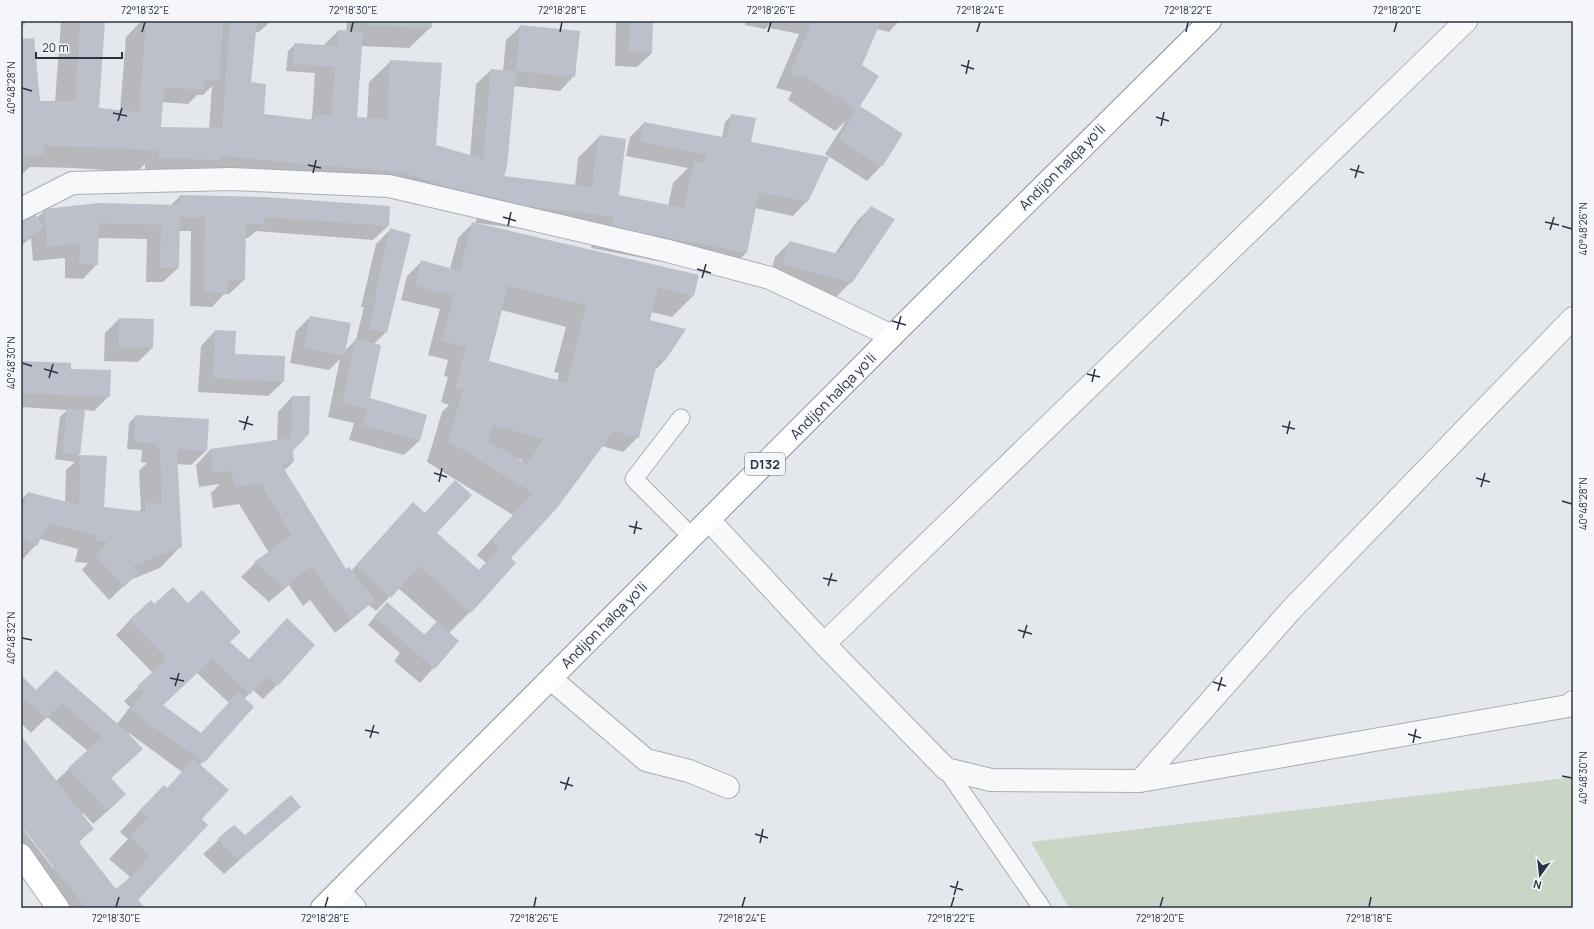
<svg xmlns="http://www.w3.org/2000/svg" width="1594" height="929" font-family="Manrope,sans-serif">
  <rect width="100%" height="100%" fill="#e4e7ec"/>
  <!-- green -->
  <path fill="#c9d6c5" d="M1573 777V908H1069L1031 842Z"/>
  <!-- shadow -->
  <path fill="#0003" fill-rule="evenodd" d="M61 21H104L98 109 120 111 126 37 141 21H271L259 32H255L249 83 263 115 309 121 312 118 315 73 286 71 288 51 295 44 323 46 338 31 346 32 347 21H431V27L409 48 361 46 355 118 367 119 369 82 391 61 435 146 470 156 476 84 491 70 503 71 506 40 521 26 574 76 560 91 513 86 502 180 575 186 578 158 600 136 618 196 668 206 673 183 688 168 626 156 630 137 644 123 722 138 725 122 732 115 750 143 807 201 793 216 755 208 746 253 725 274 591 248 593 238 476 223V224L693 296 672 317 651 312 649 321 685 330 664 361 655 370 638 437 623 452 602 446 509 558 470 612 449 633 458 641 420 683 394 661 400 653 368 625 380 610 424 635 437 622 398 588 376 611 369 605 335 633 310 600 303 606 289 585 269 602 241 577 255 563 269 553 239 504 213 508 211 493 220 484 199 487 196 465 210 450 277 441 278 412 292 397 293 462 284 471 346 570 351 571 413 504 424 514 456 481 436 533 478 571 486 563 477 555 513 515 427 462 442 412 449 405 441 402 448 377 444 376 448 360 428 355 440 309 401 300 407 276 421 262 450 269 458 238 473 223 475 224 478 215 389 187 145 172V164L137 172 74 168 30 167 21 175V40L39 102H55ZM212 86 209 129 160 128 162 102 188 104 197 95H203ZM501 310 566 327 554 372 559 373 557 382 486 362ZM516 459 522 460 521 463Z
    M616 21H652V53L637 67 615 66Z
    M746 21 769 23V21H899L889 32 876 29 861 65 878 76 856 110 881 166 867 181 825 154 846 121 835 131 788 100 792 92 776 88 799 34 770 28 771 23 765 29 745 25Z
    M180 196 388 226 373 240 256 231 248 238H245L244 280 229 294H224L212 307 190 306 191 231H179L178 268 163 282H146L147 239 98 238 97 264 83 279 65 278V258L33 261 31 238 21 246V221L37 218 45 210 170 206Z
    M871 207 851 282 836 297 769 278 775 257 790 242 834 255 857 221Z
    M390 230 386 332 374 344 369 399 426 415 419 441 404 455 349 440 354 423 328 417 340 359 329 370 290 363 296 331 310 317 344 351 356 340 364 307H361L376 244Z
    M119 319 152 348 138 362 104 361 105 333Z
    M215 331 234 355 283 382 268 396 198 392 201 346Z
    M21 362 70 369 109 396 94 411 84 410 79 456 106 457 103 509 138 512 141 509 139 471 147 463 141 462 142 450 127 449 129 423 136 416 206 451 191 465 177 464 181 546 160 568 130 580 109 600 82 570 88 563 75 562 78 549 40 539 36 545 21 561V500L28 493 65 502 66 470 75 462 55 459 60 417 67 410 21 407Z
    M154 605H188L277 685 263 699 253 690 244 699 200 765V820L137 900 144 908H60L21 874V827L53 868 54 866 21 824V741L56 781 88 751 47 717 31 733 21 723V676L36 691 117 724 130 707 124 701 153 673 116 635 130 620ZM197 673 229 703 199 737 162 706ZM129 733 182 772 167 789 143 807 120 832 128 839 109 859 130 877 116 890 78 843 93 829 81 814 83 813 93 824 110 809V779L127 763Z
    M299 807 224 874 203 854 234 826 245 836Z"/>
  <!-- building -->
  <path fill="#bbc0ca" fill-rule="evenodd" d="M21 21H25V25H21Z
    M80 21H105L99 108 139 112 146 21H223L219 81 204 80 203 90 164 87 161 127 222 128 230 21H257L251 82 266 84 264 114 314 120 315 114 331 115 335 67 293 64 294 43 337 46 338 30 363 32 357 117 387 119 390 60 442 63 436 145 483 159 491 69 516 71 507 167 504 176 592 187 599 135 626 139 619 195 684 208 694 161 705 163 706 155 640 142 644 122 727 138 731 114 756 118 751 142 829 157 808 202 759 192 747 253 612 227 614 217 496 202 404 173 220 156 219 160 159 158V151L96 147 44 146 45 154 21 157V39L34 38 40 101H75Z
    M367 21H432V28L367 25Z
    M630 21H653L652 53 629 52Z
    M812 21H881L862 65 879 76 860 106 903 134 882 167 839 139 857 110 808 78 790 74Z
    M520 25 580 31 575 77 516 71Z
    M180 195 265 197 390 206 389 226 264 217V224H246L245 280H228L227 293 204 292 205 217H180L179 268H160L161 225 99 223 98 265 79 264 80 244 47 247 44 209 99 203 180 205Z
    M871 206 895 219 852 283 782 264 790 241 838 254Z
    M33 211 44 227 21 243V220Z
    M472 222 699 275 694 296 658 287 650 320 686 329 665 361 658 359 639 438 614 431 557 508 511 558 516 563 471 613 419 566 391 598 356 565 413 502 425 513 455 480 472 495 437 533 479 570 500 548 491 540 533 493 448 441 463 390 455 388 466 347 442 341 454 295 415 286 421 260 460 271ZM508 286 586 305 567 383 489 361ZM493 425 543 439 527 465 488 441Z
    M390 228 411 234 387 333 369 329 377 293H375Z
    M310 316 351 323 344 356 304 348Z
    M119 318 154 319 153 348 118 347Z
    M215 330 236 331 235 354 285 356 284 382 213 378Z
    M355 339 381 345 370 398 427 415 420 441 363 425 368 409 342 403Z
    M21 361 71 363V369L111 370 110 397 21 393Z
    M292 396H310L309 434 293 451 294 462 281 464 346 569 349 567 375 600 350 619 311 566 284 588 254 562 292 535 261 484 234 487 232 471 213 473 210 449 291 438Z
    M67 408 85 411 80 455 62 453Z
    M135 415 209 419 207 451 177 449 182 547 133 566 137 574 124 587 95 555 108 542 95 541 97 536 49 523 37 546 21 538V509L23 510 28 492 79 505 80 455 107 456 104 507 146 512V502L162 504 160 448H156V443L134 442Z
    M173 587 188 603 202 590 241 632 230 642 249 659 287 618 315 645 278 686 267 676 250 694 212 659 163 705 201 733 238 692 254 707 204 763 130 710 144 692 137 686 167 659 129 620 151 600 154 604Z
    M387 602 425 635 437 621 459 641 435 669 374 617Z
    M56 670 127 732 143 749 111 778 126 794 108 811 68 768 102 737 62 703 46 719 26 700 21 705V675L36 690Z
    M23 738 94 829 78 841 116 889 127 880 150 856 130 837 148 817 140 810 164 785 167 788 194 759 229 790 202 819 208 825 138 900 145 908H86L21 826V740Z
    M291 795 301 807 239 860 217 839 234 825 245 835Z"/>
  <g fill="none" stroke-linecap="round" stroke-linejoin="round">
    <!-- lane casing -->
    <g stroke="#a9aeb7" stroke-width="19">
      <path id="lane" d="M681 418 634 479 692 537
        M946 769 1042 908"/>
    </g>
    <!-- street casing -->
    <g stroke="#a9aeb7" stroke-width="24">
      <path id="street" d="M21 209 72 183 231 179 389 186 668 251 770 278 892 336
        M709 520 824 644 946 769 991 780 1140 781 1568 706 1573 702
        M824 644 1466 21
        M551 679 646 760 689 771 728 787
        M1140 781 1291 610 1573 318
        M339 891 355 908"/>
    </g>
    <!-- secondary casing -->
    <g stroke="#a9aeb7" stroke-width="24">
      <path id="secondary" d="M21 855 58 908"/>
    </g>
    <!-- highway casing -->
    <g stroke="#8b94a3" stroke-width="24">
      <path id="highway" d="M322 908 892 336 1210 21"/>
    </g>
    <!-- lane -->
    <use href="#lane" stroke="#f7f8fa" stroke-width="17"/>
    <!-- street -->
    <use href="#street" stroke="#f7f8fa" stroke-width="22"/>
    <!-- secondary -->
    <use href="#secondary" stroke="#fff" stroke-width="22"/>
    <!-- highway -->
    <use href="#highway" stroke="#fff" stroke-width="22"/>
  </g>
  <!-- ticks -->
  <path fill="none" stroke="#2b3445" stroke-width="1.5" d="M142 32 145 22M351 32 353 22M560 32 562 22M768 32 771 22M977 32 980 22M1186 32 1188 22M1394 32 1397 22M961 65 974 69M966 74 969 60M22 88 32 91M113 113 127 116M1156 117 1169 121M118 121 122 108M1161 126 1164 112M308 165 321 168M1350 169 1364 173M313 173 316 160M1355 178 1359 165M503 217 516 221M1545 222 1559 225M508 226 511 212M1562 226 1572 229M1550 230 1554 217M697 269 711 273M702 278 706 264M892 321 906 325M897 330 901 316M22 363 32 366M44 369 58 373M1087 374 1100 377M49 378 53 364M1092 382 1095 369M239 421 253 425M1282 426 1295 429M244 430 248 416M1287 434 1290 421M434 473 447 477M1476 478 1490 482M439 482 442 468M1481 487 1485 473M1562 501 1572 504M629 526 642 529M634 534 637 521M823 578 837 581M828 586 832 573M1018 630 1032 634M22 638 32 640M1023 638 1027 625M170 678 184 681M1213 682 1226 686M175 686 179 673M1218 691 1222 677M365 730 379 733M1408 734 1421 738M370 738 374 725M1413 743 1416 729M1562 776 1572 778M560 782 573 786M565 790 569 777M755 834 768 838M760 843 763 829M950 886 963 890M954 895 958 881M116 907 119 897M325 907 328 897M534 907 536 897M742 907 745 897M951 907 954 897M1160 907 1163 897M1369 907 1371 897"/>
  <g text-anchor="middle" stroke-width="3.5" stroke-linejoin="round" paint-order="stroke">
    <!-- shield labels -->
    <rect fill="#f4f6f9" stroke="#676e7b" stroke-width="1" x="745" y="453" width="40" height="22" rx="3"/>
    <g font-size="13" font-weight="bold" fill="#2b3445">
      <text x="765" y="469">D132</text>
    </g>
    <!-- street labels -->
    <g font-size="14" fill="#2b3445" stroke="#f4f6f9">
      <text transform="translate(1062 167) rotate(-45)" y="5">Andijon halqa yo‘li</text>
      <text transform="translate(833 396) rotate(-45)" y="5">Andijon halqa yo‘li</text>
      <text transform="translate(604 625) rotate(-45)" y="5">Andijon halqa yo‘li</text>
    </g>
  </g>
  <!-- border -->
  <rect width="1594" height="929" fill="none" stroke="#f4f6f9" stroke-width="44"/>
  <!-- north arrow -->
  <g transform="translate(1540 875) rotate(195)" stroke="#f4f6f9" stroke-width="3" paint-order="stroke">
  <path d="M0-3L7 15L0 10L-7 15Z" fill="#2b3445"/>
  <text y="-6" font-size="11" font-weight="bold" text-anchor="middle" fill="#2b3445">N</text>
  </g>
  <!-- scale -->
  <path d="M36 52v6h86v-6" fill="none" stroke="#2b3445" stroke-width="2"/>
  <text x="42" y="52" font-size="12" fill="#2b3445" stroke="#f4f6f9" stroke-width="3" paint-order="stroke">20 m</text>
  <rect x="22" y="22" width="1550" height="885" fill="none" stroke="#2b3445" stroke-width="1.5"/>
  <g font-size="10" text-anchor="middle" fill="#2b3445">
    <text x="145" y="14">72°18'32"E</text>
    <text x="353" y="14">72°18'30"E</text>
    <text x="562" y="14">72°18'28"E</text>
    <text x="771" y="14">72°18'26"E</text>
    <text x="980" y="14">72°18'24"E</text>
    <text x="1188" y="14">72°18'22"E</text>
    <text x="1397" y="14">72°18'20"E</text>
    <text transform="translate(11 88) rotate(-90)" y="4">40°48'28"N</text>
    <text transform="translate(1583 229) rotate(-90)" y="4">40°48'26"N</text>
    <text transform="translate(11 363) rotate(-90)" y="4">40°48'30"N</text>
    <text transform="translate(1583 504) rotate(-90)" y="4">40°48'28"N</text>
    <text transform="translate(11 638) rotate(-90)" y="4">40°48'32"N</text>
    <text transform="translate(1583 778) rotate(-90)" y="4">40°48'30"N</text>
    <text x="116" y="922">72°18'30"E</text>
    <text x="325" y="922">72°18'28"E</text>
    <text x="534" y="922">72°18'26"E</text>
    <text x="742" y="922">72°18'24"E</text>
    <text x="951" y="922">72°18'22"E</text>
    <text x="1160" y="922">72°18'20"E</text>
    <text x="1369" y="922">72°18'18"E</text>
  </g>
</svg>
